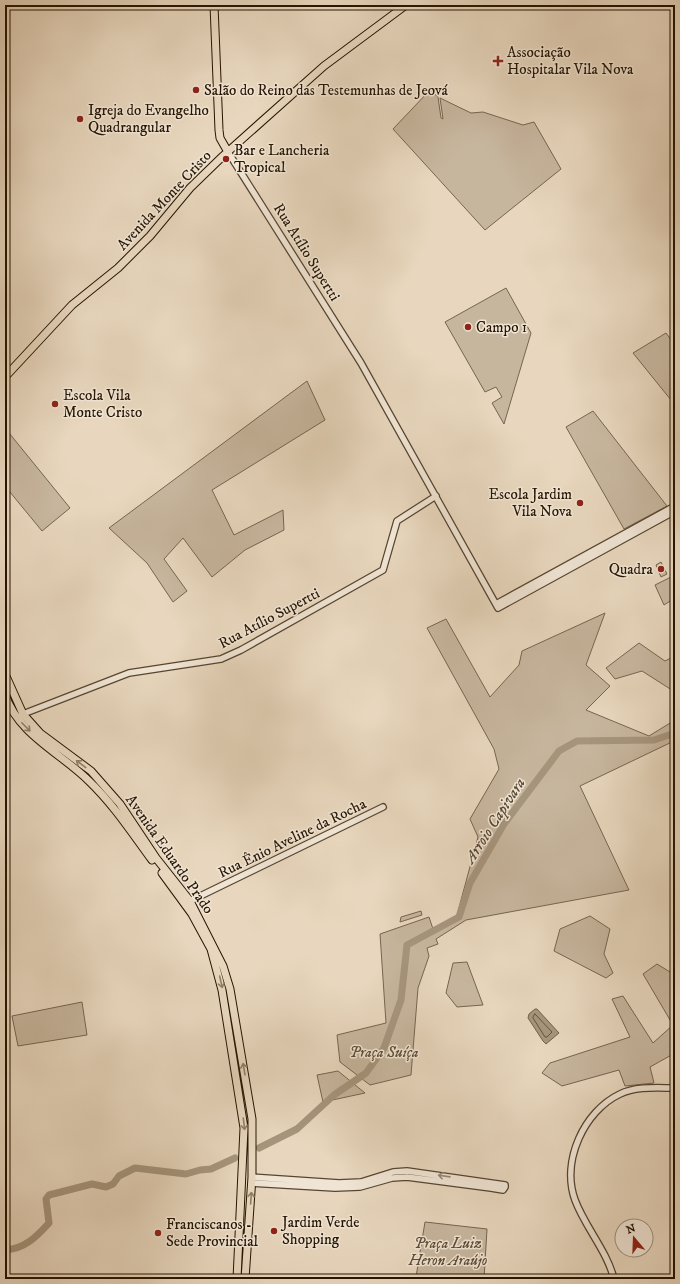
<svg xmlns="http://www.w3.org/2000/svg" width="680" height="1284" font-family="'IM FELL DW Pica',serif">
  <rect width="100%" height="100%" fill="#e8d7be"/>
  <filter id="stains"><feTurbulence type="fractalNoise" baseFrequency=".005" numOctaves="4"/><feColorMatrix values="0 0 0 0 .2 0 0 0 0 .09 0 0 0 0 .02 0 0 0 .5 -.17"/></filter>
  <radialGradient id="worn" r=".72"><stop offset=".6" stop-color="#630" stop-opacity="0"/><stop offset="1" stop-color="#630" stop-opacity=".3"/></radialGradient>
  <!-- green -->
  <path fill="#c7b69e" stroke="#76654f" d="M430 90 438 97 441 118 443 119 440 98 471 113 483 112 523 125 534 122 561 169 485 230 393 129Z
    M506 288 531 333 504 424 492 403 502 397 496 387 485 392 445 322Z
    M666 333 675 345V405L633 353Z
    M307 381 325 420 212 490 234 535 283 510 284 530 245 550 212 577 183 538 164 559 187 591 173 602 147 563 109 528Z
    M593 411 667 506 624 529 566 427Z
    M5 428 70 508 42 531 5 486Z
    M661 562 667 574 661 577 656 565Z
    M675 575V598L664 605 655 585Z
    M605 613 586 665 610 686 586 710 649 736 675 720V742L674 741 580 786 629 890 466 920 436 939 438 944 427 948 429 956 418 988 411 1075 370 1085 340 1062 337 1035 386 1023 380 934 429 917 433 929 457 915 478 837 470 819 499 769 494 749 427 628 446 619 490 697 519 665 522 651Z
    M639 643 665 661 675 656V692L642 671 615 679 606 668Z
    M421 911 422 915 400 922 401 917Z
    M590 916 610 929 604 954 613 973 606 978 554 951 560 929Z
    M467 962 483 1005 457 1007 446 993 453 963Z
    M657 964 675 975V1053L650 1067 654 1083 625 1086 619 1070 562 1086 542 1073 550 1063 630 1037 612 999 623 996 653 1043 673 1025 643 974Z
    M82 1002 87 1035 18 1046 12 1016Z
    M338 1071 365 1093 323 1102 317 1075Z
    M425 1222 487 1229 484 1279 416 1277Z"/>
  <!-- water -->
  <path fill="#a6957d" stroke="#72614b" d="M535 1009H537L559 1033 546 1044 543 1041 528 1018 529 1014Z"/>
  <g fill="none" stroke-linecap="round" stroke-linejoin="round">
    <!-- shore -->
    <path stroke="#66543e" stroke-width="1" d="M535 1014 552 1032 547 1037H545L533 1018Z"/>
    <!-- stream -->
    <path stroke="#72614b" stroke-width="1" d="M675 733 672 734 675 737"/>
    <!-- river -->
    <path stroke="#a6957d" stroke-width="7" d="M259 1148 297 1129 334 1095 366 1073 384 1048 401 1000 407 945 459 917 470 883 504 824 559 751 577 741 654 740 672 734
      M5 1250C25 1249 36 1237 49 1223L46 1199 49 1195 92 1184 106 1187 113 1184 119 1176 135 1168 186 1174 200 1170 211 1169 235 1158"/>
    <!-- minor casing -->
    <g stroke="#564530" stroke-width="8">
      <path id="minor" d="M228 152 361 363 498 608 675 511
        M496 604 675 506
        M23 714 129 673 221 659 241 650 383 570 397 521 436 496
        M190 901 383 807
        M252 1183 335 1188 360 1187 392 1178 407 1177 491 1188 503 1190 505 1187V1185L407 1171 393 1172 361 1182 339 1183 252 1177
        M614 1279C607 1251 585 1227 575 1200 561 1161 584 1111 620 1094 636 1086 658 1088 675 1088"/>
    </g>
    <!-- major casing -->
    <g stroke="#251400" stroke-width="9">
      <path id="major" d="M214 5 219 130 220 138 228 152
        M5 377 72 305 118 268 150 236 190 188 223 156 324 66 406 5
        M5 674 23 714 40 733 91 771 120 804 156 858 190 901 223 966 230 989 252 1119V1177L245 1279
        M5 695C19 735 61 753 89 781 114 805 132 833 152 860
        M162 873 192 914 211 949 222 990 244 1128 237 1279"/>
    </g>
    <!-- minor -->
    <use href="#minor" stroke="#f0e5d5" stroke-width="5.5"/>
    <!-- major -->
    <use href="#major" stroke="#e8d7be" stroke-width="7"/>
  </g>
  <!-- one-way arrows -->
  <defs><path id="oneway-shaft" d="M-6 0H5M1.5-3L5.5 0L1.5 3" fill="none" stroke-width="1.6" stroke-linecap="round" stroke-linejoin="round"/></defs>
  <g stroke="#907f68">
    <use href="#oneway-shaft" transform="translate(26 727) rotate(45)"/>
    <use href="#oneway-shaft" transform="translate(81 764) rotate(-143)"/>
    <use href="#oneway-shaft" transform="translate(221 982) rotate(77)"/>
    <use href="#oneway-shaft" transform="translate(244 1069) rotate(-100)"/>
    <use href="#oneway-shaft" transform="translate(244 1124) rotate(83)"/>
    <use href="#oneway-shaft" transform="translate(251 1198) rotate(-86)"/>
  </g>
  <use stroke="#958775" href="#oneway-shaft" transform="translate(444 1176) rotate(-172)"/>
  <!-- markers -->
  <g fill="#8f2418" stroke="#f0e5d5" stroke-width="1.5">
    <path d="M496 55h4v4h4v4h-4v4h-4v-4h-4v-4h4z"/>
    <circle cx="196" cy="90" r="4"/>
    <circle cx="80" cy="119" r="4"/>
    <circle cx="226" cy="159" r="4"/>
    <circle cx="468" cy="327" r="4"/>
    <circle cx="55" cy="404" r="4"/>
    <circle cx="580" cy="503" r="4"/>
    <circle cx="661" cy="569" r="4"/>
    <circle cx="274" cy="1231" r="4"/>
    <circle cx="158" cy="1233" r="4"/>
  </g>
  <g text-anchor="middle" stroke-width="3" stroke-linejoin="round" paint-order="stroke">
    <!-- poi labels -->
    <g font-size="15" fill="#251400" stroke="#f0e5d5" text-anchor="start">
      <text x="507" y="57">Associação<tspan x="507" dy="17">Hospitalar Vila Nova</tspan></text>
      <text x="204" y="95">Salão do Reino das Testemunhas de Jeová</text>
      <text x="88" y="115">Igreja do Evangelho<tspan x="88" dy="17">Quadrangular</tspan></text>
      <text x="234" y="155">Bar e Lancheria<tspan x="234" dy="17">Tropical</tspan></text>
      <text x="476" y="332">Campo 1</text>
      <text x="63" y="400">Escola Vila<tspan x="63" dy="17">Monte Cristo</tspan></text>
      <text x="572" y="499" text-anchor="end">Escola Jardim<tspan x="572" dy="17">Vila Nova</tspan></text>
      <text x="653" y="574" text-anchor="end">Quadra</text>
      <text x="282" y="1227">Jardim Verde<tspan x="282" dy="17">Shopping</tspan></text>
      <text x="166" y="1229">Franciscanos -<tspan x="166" dy="17">Sede Provincial</tspan></text>
    </g>
    <!-- street labels -->
    <g font-size="15" fill="#251400" stroke="#f0e5d5">
      <text transform="translate(164 200) rotate(-47)" y="5">Avenida Monte Cristo</text>
      <text transform="translate(307 252) rotate(58)" y="5">Rua Atílio Supertti</text>
      <text transform="translate(269 618) rotate(-28)" y="5">Rua Atílio Supertti</text>
      <text transform="translate(292 838) rotate(-26)" y="5">Rua Ênio Aveline da Rocha</text>
      <text transform="translate(170 854) rotate(55)" y="5">Avenida Eduardo Prado</text>
    </g>
    <!-- park labels -->
    <g font-size="15" font-style="italic" fill="#5e4d37" stroke="#f0e5d5">
      <text x="384" y="1057">Praça Suíça</text>
      <text x="448" y="1248">Praça Luiz<tspan x="448" dy="17">Heron Araújo</tspan></text>
    </g>
    <!-- water labels -->
    <g font-size="16" font-style="italic" fill="#594832" stroke="#f0e5d5">
      <text transform="translate(494 820) rotate(-57)" y="6">Arroio Capivara</text>
    </g>
  </g>
  <!-- margin -->
  <rect width="680" height="1284" fill="none" stroke="#e8d7be" stroke-width="20"/>
  <rect x="6" y="6" width="668" height="1272" fill="none" stroke="#251400" stroke-width="2"/>
  <rect x="10" y="10" width="660" height="1264" fill="none" stroke="#251400"/>
  <!-- north arrow -->
  <g transform="translate(634 1238) rotate(341)"><circle r="19" fill="#f0e5d5" stroke="#9f9180"/>
  <path d="M0-3L7 15L0 10L-7 15Z" fill="#8f2418"/>
  <text y="-6" font-size="11" font-weight="bold" text-anchor="middle" fill="#251400">N</text>
  </g>
  <rect width="100%" height="100%" filter="url(#stains)"/>
  <rect width="100%" height="100%" fill="url(#worn)"/>
</svg>
